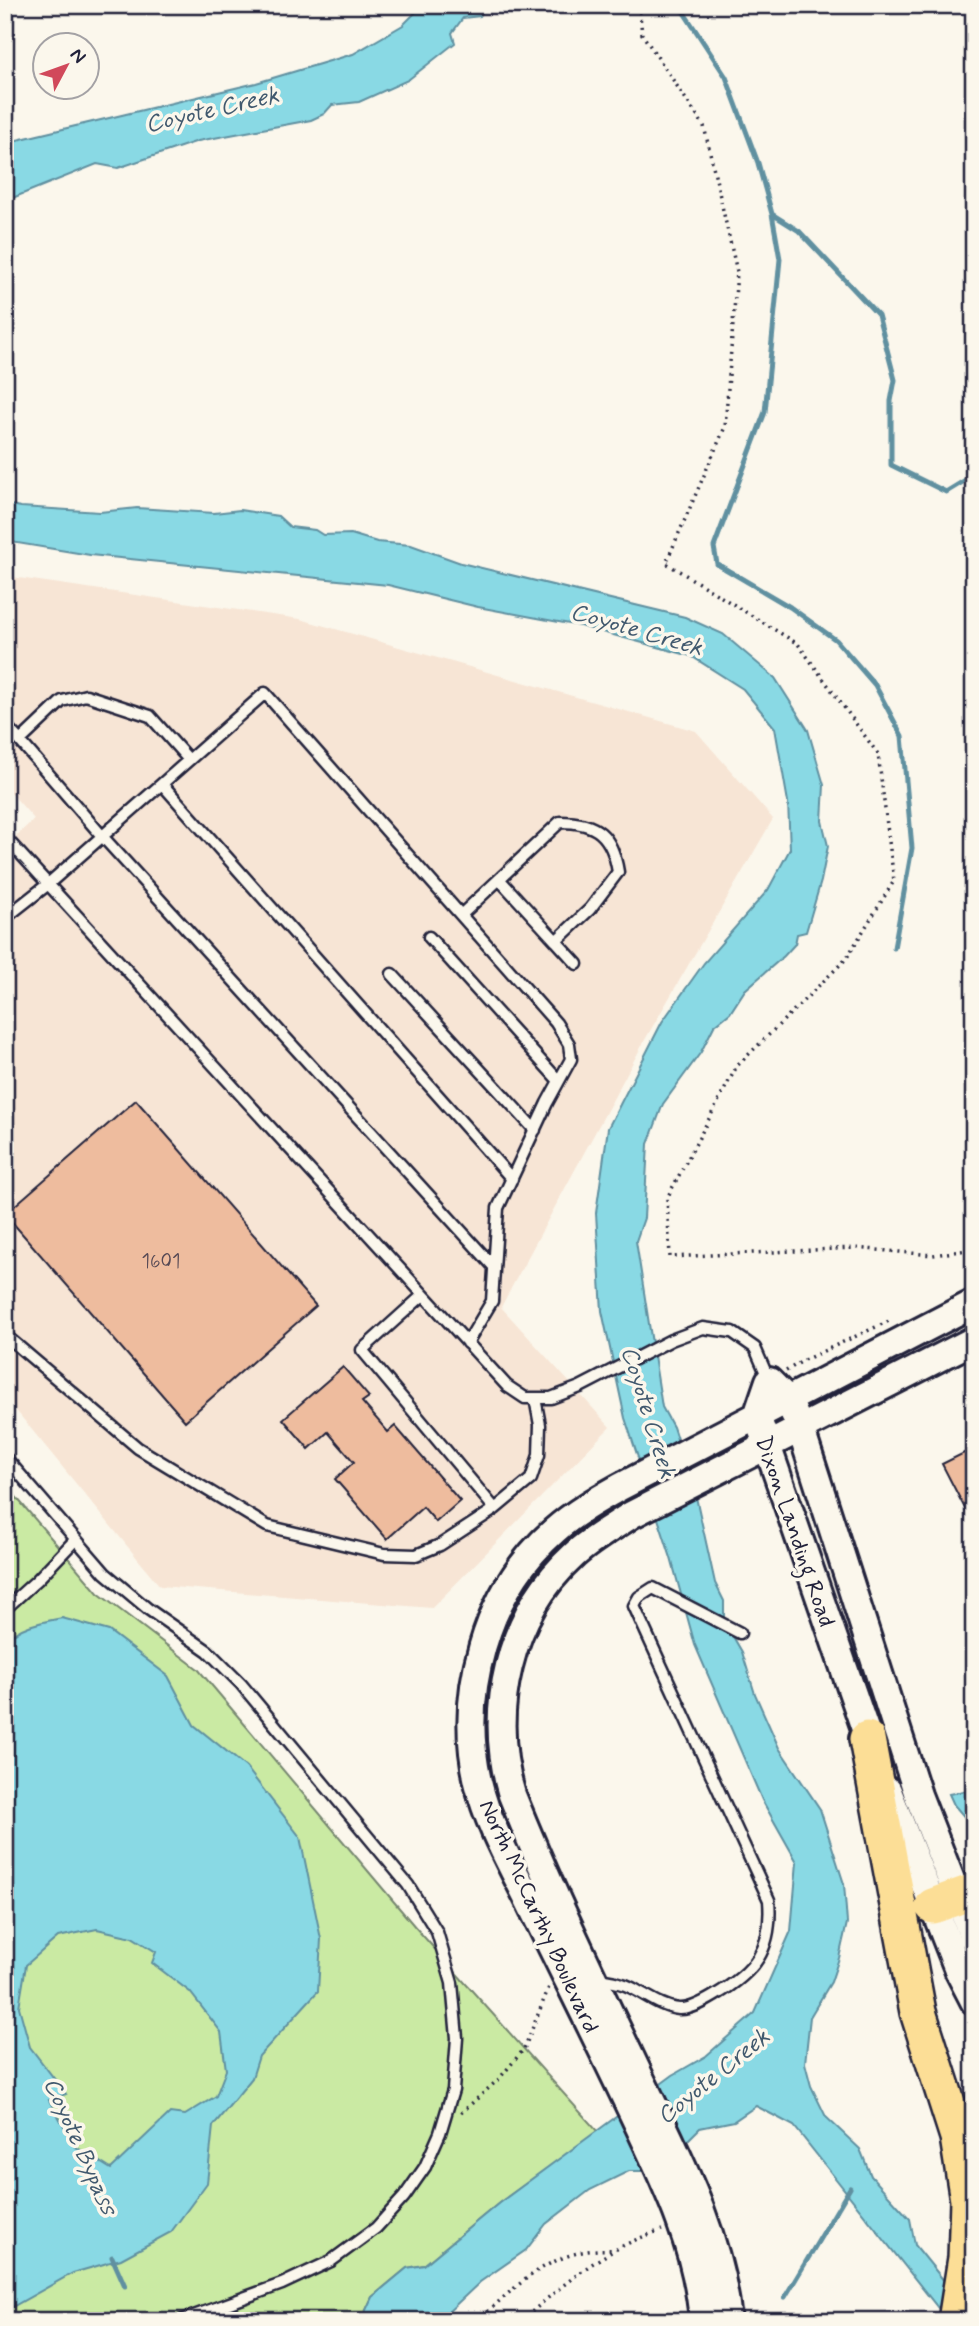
<svg xmlns="http://www.w3.org/2000/svg" width="979" height="2326" font-family="Mynerve,sans-serif">
  <rect width="100%" height="100%" fill="#fbf7ec"/>
  <filter id="ink" filterUnits="userSpaceOnUse"><feTurbulence type="fractalNoise" baseFrequency=".0143" numOctaves="2"/><feDisplacementMap in="SourceGraphic" scale="14" xChannelSelector="R" yChannelSelector="G"/><feConvolveMatrix kernelMatrix="1 2 1 2 8 2 1 2 1" color-interpolation-filters="sRGB"/></filter>
  <g filter="url(#ink)">
    <!-- built -->
    <path fill="#f7e5d5" d="M5 576 300 619 696 731 773 819 646 1038 501 1307 610 1427 432 1608 160 1586 5 1397V847L34 819 5 786Z"/>
    <!-- green -->
    <path fill="#caeaa3" stroke="#76866f" stroke-width="2" d="M5 1484 98 1593 198 1669 416 1928 598 2132 499 2203 424 2265 407 2268 372 2297 361 2321H5Z"/>
    <!-- water -->
    <path fill="#89d9e4" stroke="#6090a0" stroke-width="2" fill-rule="evenodd" d="M423 5H486L480 16 463 18 452 33 455 43 408 80 359 102 332 105 324 114 311 120 198 141 118 168 97 164 5 201V147L17 140 256 83 353 54 403 25Z
      M5 504 21 507 100 512 137 508 214 513 240 510 278 516 290 527 315 530 323 535 351 534 377 542 411 545 461 563 685 617 723 634 775 678 808 730 824 785 822 821 828 846 821 881 806 932 797 934 795 944 784 956 745 990 730 1013 714 1026 701 1052 663 1104 648 1144 644 1218 636 1241 662 1407 673 1427 696 1497 715 1583 724 1601V1621L742 1652 755 1694 779 1748 820 1809 844 1884 847 1923 839 1958 831 1982 810 2017 805 2063 811 2086 826 2117 860 2149 871 2176 910 2219 915 2245 949 2287 942 2313 794 2126 756 2106 734 2121 700 2128 663 2165 647 2171H629L590 2190 546 2224 526 2250 480 2282 444 2316 434 2321H361L372 2297 407 2268 424 2265 499 2203 673 2075 706 2056 755 2013 791 1931 797 1862 762 1800 695 1645 671 1558 625 1418 602 1311 596 1213 608 1128 662 1022 704 963 768 890 790 849 788 802 775 728 743 689 691 656 580 626 478 607 388 585 90 555 5 541Z
      M62 1618 109 1631 168 1676 194 1725 246 1767 300 1837 321 1939 318 1991 259 2056 252 2078 213 2126 207 2183 171 2232 121 2259 73 2273 5 2311V1641C21 1625 42 1622 62 1618ZM97 1929 132 1937 156 1952 152 1963 190 1992 221 2032 226 2070 216 2096 185 2115 170 2113 111 2169 76 2147 49 2100 66 2094 30 2047 19 2007 26 1965 58 1937Z
      M974 1789V1828L954 1805 949 1794Z"/>
    <g fill="none" stroke-linecap="round" stroke-linejoin="round">
      <!-- stream -->
      <path stroke="#6090a0" stroke-width="5" d="M679 5 726 77 758 163 772 214 780 259 765 412 714 547 717 564 790 607 836 640 875 685 902 736 912 848 894 948
        M772 214 799 231 878 315 895 380 891 401V465L946 492 974 475
        M112 2257 125 2286
        M785 2297 850 2188"/>
    </g>
    <!-- building -->
    <path fill="#eebc9e" stroke="#22223b" stroke-width="2" d="M136 1100 316 1306 185 1421 5 1214Z
      M343 1367 369 1397 362 1402 388 1432 395 1426 460 1501 436 1522 423 1507 387 1539 335 1479 354 1462 328 1432 309 1449 283 1419Z
      M974 1448V1526L942 1464Z"/>
    <g fill="none" stroke-linecap="round" stroke-linejoin="round">
      <!-- service casing -->
      <g stroke="#22223b" stroke-width="15">
        <path id="service" d="M5 725 20 741 62 701 86 695 150 716 189 760
          M20 741 102 836 494 1267
          M162 784 512 1179
          M5 837 507 1386 525 1398H551L580 1387 671 1340 703 1328 732 1332 755 1348 769 1380
          M461 915 560 822C597 822 612 835 618 872L590 909 556 941 500 880
          M5 918 47 885 265 693 556 1023 569 1044 571 1059 547 1103 498 1208 492 1301 467 1343
          M429 937 559 1081
          M556 941 577 964
          M392 974 535 1130
          M423 1295 362 1350 495 1509
          M5 1335 138 1448 267 1526 384 1554 416 1555 440 1545 495 1509 531 1479 539 1455 540 1425 535 1398
          M5 1457 105 1573 148 1609 208 1651 241 1684 408 1885 437 1932 452 1983 457 2038 453 2090 440 2133 425 2167 404 2197 376 2228 331 2261 282 2284 180 2321
          M5 1609 37 1580 76 1539
          M599 1979C609 1981 620 1982 630 1987 645 1994 661 2007 679 2009 690 2010 704 2002 714 1996 755 1972 773 1950 769 1900L634 1606 639 1597 653 1588 740 1633"/>
      </g>
      <!-- secondary casing -->
      <g stroke="#22223b" stroke-width="32">
        <path id="secondary" d="M874 1755 757 1416 769 1381 788 1400 800 1427 918 1795 974 1939
          M888 1791 959 1972 974 2001
          M703 2321C697 2245 664 2180 632 2112 599 2042 564 1973 530 1903 511 1864 488 1825 478 1782 458 1694 485 1592 554 1531 574 1513 597 1500 620 1487L974 1303
          M728 2321C720 2233 677 2155 640 2077 596 1984 550 1890 512 1795 487 1712 508 1615 574 1555 591 1539 612 1528 631 1515L974 1340"/>
      </g>
      <!-- motorway casing -->
      <g stroke="#22223b" stroke-width="40">
        <path id="motorway" d="M867 1739 918 2012 958 2137 968 2200 966 2258 956 2321
          M933 1906 974 1891"/>
      </g>
      <!-- path -->
      <path stroke="#22223b" stroke-width="3.5" stroke-dasharray="2 5" stroke-linecap="butt" d="M639 5 642 34 704 126 737 272 725 427 666 563 798 644 878 754 894 881 846 959 737 1066 667 1198 670 1257 855 1248 933 1255 974 1249
        M786 1371 804 1360 889 1321
        M461 2113 499 2079 524 2049 549 1987
        M477 2321C518 2285 554 2246 613 2250
        M521 2321C568 2281 602 2249 662 2230"/>
      <!-- service -->
      <use href="#service" stroke="#fbf7ec" stroke-width="10"/>
      <!-- secondary -->
      <use href="#secondary" stroke="#fbf7ec" stroke-width="26"/>
      <!-- motorway -->
      <use href="#motorway" stroke="#fcde96" stroke-width="35"/>
    </g>
  </g>
  <g text-anchor="middle" stroke-width="7" stroke-linejoin="round" paint-order="stroke">
    <!-- number labels -->
    <g font-size="19" fill="#554854">
      <text x="161" y="1267">1601</text>
    </g>
    <!-- street labels -->
    <g font-size="23" fill="#22223b" stroke="#fbf7ec">
      <text transform="translate(796 1531) rotate(71)" y="8">Dixon Landing Road</text>
      <text transform="translate(540 1916) rotate(65)" y="8">North McCarthy Boulevard</text>
    </g>
    <!-- water labels -->
    <g font-size="24" font-style="italic" fill="#41596e" stroke="#fbf7ec">
      <text transform="translate(212 109) rotate(-13)" y="8">Coyote Creek</text>
      <text transform="translate(637 629) rotate(16)" y="8">Coyote Creek</text>
      <text transform="translate(649 1412) rotate(73)" y="8">Coyote Creek</text>
      <text transform="translate(713 2076) rotate(-39)" y="8">Coyote Creek</text>
      <text transform="translate(81 2146) rotate(66)" y="8">Coyote Bypass</text>
    </g>
  </g>
  <!-- margin -->
  <rect width="979" height="2326" fill="none" stroke="#fbf7ec" stroke-width="28"/>
  <rect x="14" y="14" width="951" height="2298" fill="none" stroke="#22223b" stroke-width="2.5" filter="url(#ink)"/>
  <!-- north arrow -->
  <g transform="translate(66 66) rotate(49)"><circle r="33" fill="#fbf7ec" stroke="#a4a2a5" stroke-width="2"/>
  <path d="M0-5L12 26L0 18L-12 26Z" fill="#d1495b"/>
  <text y="-10" font-size="19" font-weight="bold" text-anchor="middle" fill="#22223b">N</text>
  </g>
</svg>
